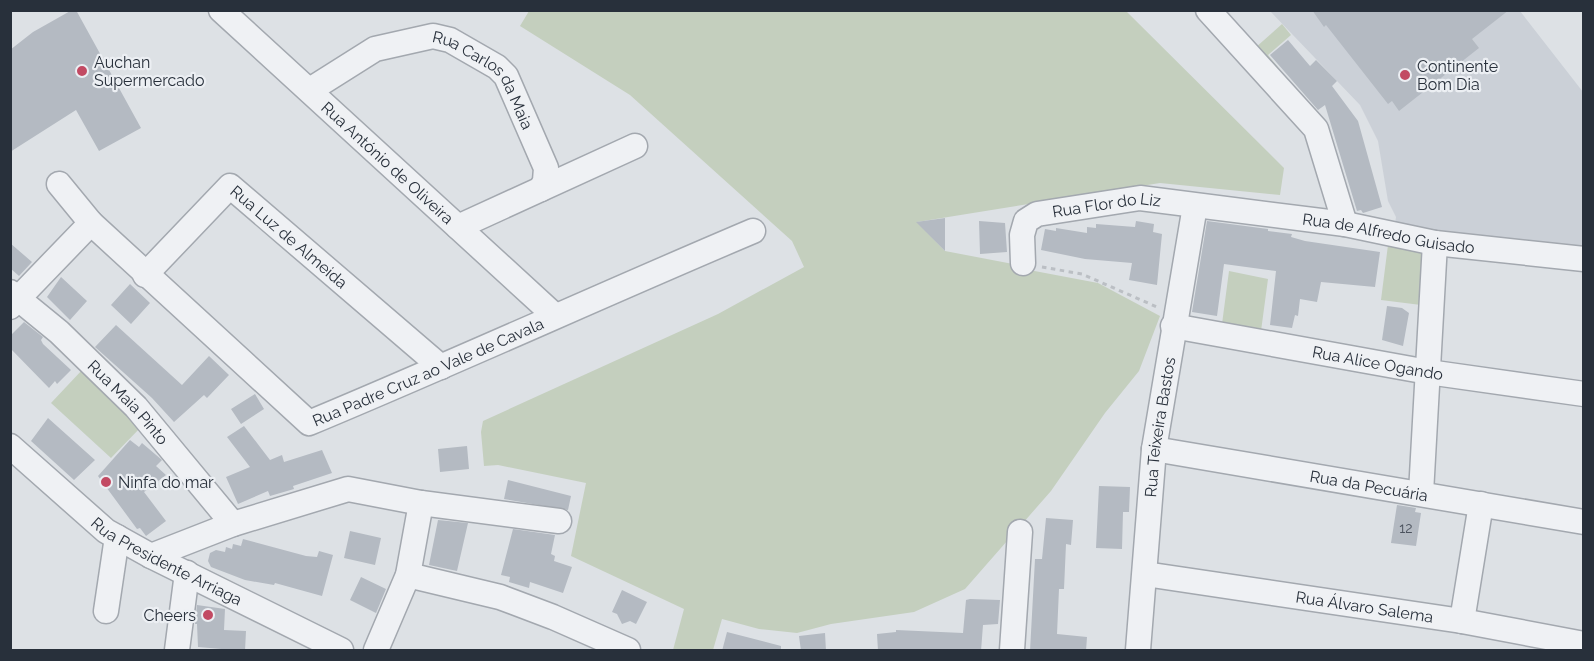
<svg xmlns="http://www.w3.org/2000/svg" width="1594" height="661" font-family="Raleway,sans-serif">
  <rect width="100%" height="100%" fill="#dde1e5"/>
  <!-- built -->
  <path fill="#cbd0d7" d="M1270 11H1520L1583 92V258L1395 224 1396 217 1388 201 1378 141 1360 105Z"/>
  <!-- green -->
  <path fill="#c4cfbe" d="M529 11H1126L1284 168 1280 195 1160 183 917 222 945 251 1013 264 1014 267 1098 283 1160 316 1139 371 1105 413 1051 491 965 589 914 612 831 624 797 633 759 629 722 619 713 650H673L684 609 571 556 586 483 498 465 484 466 481 432 483 421 718 314 804 267 792 241 630 95 520 26Z
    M1282 24 1291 35 1268 55 1281 71 1277 74 1255 48Z
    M1388 245 1422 252 1421 305 1381 300Z
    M1229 271 1268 279 1261 331 1222 324Z
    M83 369 141 427 111 458 51 403Z"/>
  <!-- building -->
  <path fill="#b4bac2" d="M72 10H76L141 128 99 151 76 110 10 152V50L33 32Z
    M1312 10H1509L1472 39 1479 48 1399 111 1392 101 1388 104 1326 25 1324 27Z
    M1288 40 1310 66 1316 60 1337 81 1332 86 1358 121 1382 207 1363 213 1361 210 1357 211 1325 105 1318 110 1270 55Z
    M945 218V251L916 222Z
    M979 221 1005 223 1007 252 980 254Z
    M1136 221 1154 224 1153 232 1162 234 1157 285 1129 280 1132 263 1085 259 1041 250 1045 229 1056 231V228L1087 233V227L1096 228V224L1135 227Z
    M1207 221 1268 229V231L1292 234 1291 237 1305 241 1380 252 1375 287 1321 282 1317 302 1300 299 1298 316 1295 315 1292 328 1270 325 1276 271 1224 264 1217 316 1192 312Z
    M10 243 32 262 19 276 10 268Z
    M61 277 87 301 70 320 47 297Z
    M130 284 150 303 131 324 111 305Z
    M1387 306 1402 308 1409 313 1403 346 1382 340Z
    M24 322 43 337 41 340 43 344 71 370 57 384 55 381 49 388 10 348V336Z
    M116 325 182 385 209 356 229 375 207 398 204 395 174 422 152 398 95 347Z
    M255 394 264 409 241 424 231 409Z
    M48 418 95 460 74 480 31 441Z
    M244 426 270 460 282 455 284 462 322 450 332 473 293 486 294 489 270 496 268 491 238 504 226 477 250 467 227 437Z
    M130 440 139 447 142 443 162 460 156 466 166 475 144 492 166 521 146 536 140 528 137 529 98 476Z
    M467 446 469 469 440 472 438 449Z
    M508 480 571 496 568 510 504 499Z
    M1099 486 1130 487 1129 512H1123L1122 549 1096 548Z
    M1397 505 1416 508 1415 512 1421 513 1416 546 1391 543Z
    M1046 518 1073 520 1071 545 1066 544 1064 589H1059L1057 634 1087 637 1086 651H1030L1035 559H1042Z
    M438 520 468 523 457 571 429 565Z
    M513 529 555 535 551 554 555 556 554 561 572 567 563 593 530 582 529 588 509 582 510 577 501 575Z
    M350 531 381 538 375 565 344 558Z
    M243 539 306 556 317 557 319 551 333 555 322 596 275 583 274 585 245 580 211 567 208 561 210 553 216 550 225 552 226 547 232 549 233 544 241 546Z
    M361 577 386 589 376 613 350 600Z
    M622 590 647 602 636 624 630 621 622 624 617 614 612 612Z
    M970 599 1000 600 998 624 983 625 981 651H878L877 634 896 632V630L963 633 966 600Z
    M197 605 225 609 224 630 246 631 245 651 198 647 197 624H195Z
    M727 632 781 646V651H722Z
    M825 633 826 651H801L799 636Z"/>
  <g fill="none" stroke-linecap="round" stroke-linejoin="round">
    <!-- minor casing -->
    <g stroke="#a3a8af" stroke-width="27">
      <g id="minor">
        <path id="s1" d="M221 10 554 315"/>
        <path d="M1208 10 1316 129 1345 224"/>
        <path id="s2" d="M310 90 375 49 433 36 450 40 497 67 506 76 546 168 545 181 541 189"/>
        <path d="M59 184 91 223"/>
        <path d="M458 227 635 146"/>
        <path id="s3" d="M1023 263 1022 235 1026 221 1037 214 1140 198 1345 224 1435 243 1584 259"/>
        <path id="s4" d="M145 275 230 186 441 367"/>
        <path id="s5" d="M10 292 59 332 136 407 233 524"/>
        <path id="s6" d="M10 307 91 223 309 423C458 361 604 294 753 231"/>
        <path id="s7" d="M1173 326 1428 372 1584 394"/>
        <path id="s8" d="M10 446 106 531 151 556 341 650"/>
        <path id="s9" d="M1154 449 1584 522"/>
        <path d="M1421 493 1435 243"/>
        <path d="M151 556 233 524 348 489 421 503 559 521"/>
        <path id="s10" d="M1145 574 1462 621 1584 644"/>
        <path d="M408 575 500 597 553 617 628 650"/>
        <path d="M106 611 117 537"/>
        <path d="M1462 621 1481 504"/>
        <path d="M177 650 187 573"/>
        <path d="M376 650 408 575 421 503"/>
        <path d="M1012 650 1020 532"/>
        <path id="s11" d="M1138 650 1154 449 1195 206"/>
      </g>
    </g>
    <!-- path -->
    <path stroke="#bbbfc4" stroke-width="3" stroke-dasharray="4.5 4.5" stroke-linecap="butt" d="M1042 267 1082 274 1157 307"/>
    <!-- minor -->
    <use href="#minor" stroke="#eff1f4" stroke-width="24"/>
  </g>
  <!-- markers -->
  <g fill="#c24a63" stroke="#eceff3" stroke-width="2">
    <circle cx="82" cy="71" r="6"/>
    <circle cx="1405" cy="75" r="6"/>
    <circle cx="106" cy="482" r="6"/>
    <circle cx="208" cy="615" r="6"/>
  </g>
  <g text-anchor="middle" stroke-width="4.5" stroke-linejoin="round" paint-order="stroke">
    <!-- number labels -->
    <g font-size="14" fill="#4b525d">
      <text x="1406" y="533">12</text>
    </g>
    <!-- poi labels -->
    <g font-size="16" fill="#28303b" stroke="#eceff3" text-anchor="start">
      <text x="94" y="68">Auchan<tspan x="94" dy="18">Supermercado</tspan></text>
      <text x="1417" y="72">Continente<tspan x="1417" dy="18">Bom Dia</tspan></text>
      <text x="118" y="488">Ninfa do mar</text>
      <text x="196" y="621" text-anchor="end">Cheers</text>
    </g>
    <!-- street labels -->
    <g font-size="16" fill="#28303b" stroke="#eceff3">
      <text dy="6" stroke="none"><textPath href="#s2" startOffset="207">Rua Carlos da Maia</textPath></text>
      <text dy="6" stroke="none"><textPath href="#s1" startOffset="226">Rua António de Oliveira</textPath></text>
      <text dy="6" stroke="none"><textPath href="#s3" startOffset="126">Rua Flor do Liz</textPath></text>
      <text dy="6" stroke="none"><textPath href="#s3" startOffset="411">Rua de Alfredo Guisado</textPath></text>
      <text dy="6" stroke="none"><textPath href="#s4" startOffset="201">Rua Luz de Almeida</textPath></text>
      <text dy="6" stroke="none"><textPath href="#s7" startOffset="208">Rua Alice Ogando</textPath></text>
      <text dy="6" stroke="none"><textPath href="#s6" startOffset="542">Rua Padre Cruz ao Vale de Cavala</textPath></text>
      <text dy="6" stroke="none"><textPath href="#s5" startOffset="162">Rua Maia Pinto</textPath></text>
      <text dy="6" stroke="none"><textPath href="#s11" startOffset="224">Rua Teixeira Bastos</textPath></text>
      <text dy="6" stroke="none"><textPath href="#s9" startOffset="218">Rua da Pecuária</textPath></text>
      <text dy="6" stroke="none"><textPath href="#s8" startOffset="196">Rua Presidente Arriaga</textPath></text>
      <text dy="6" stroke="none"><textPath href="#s10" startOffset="222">Rua Álvaro Salema</textPath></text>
    </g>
  </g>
  <!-- border -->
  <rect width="1594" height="661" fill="none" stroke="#28303b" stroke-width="24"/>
</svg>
